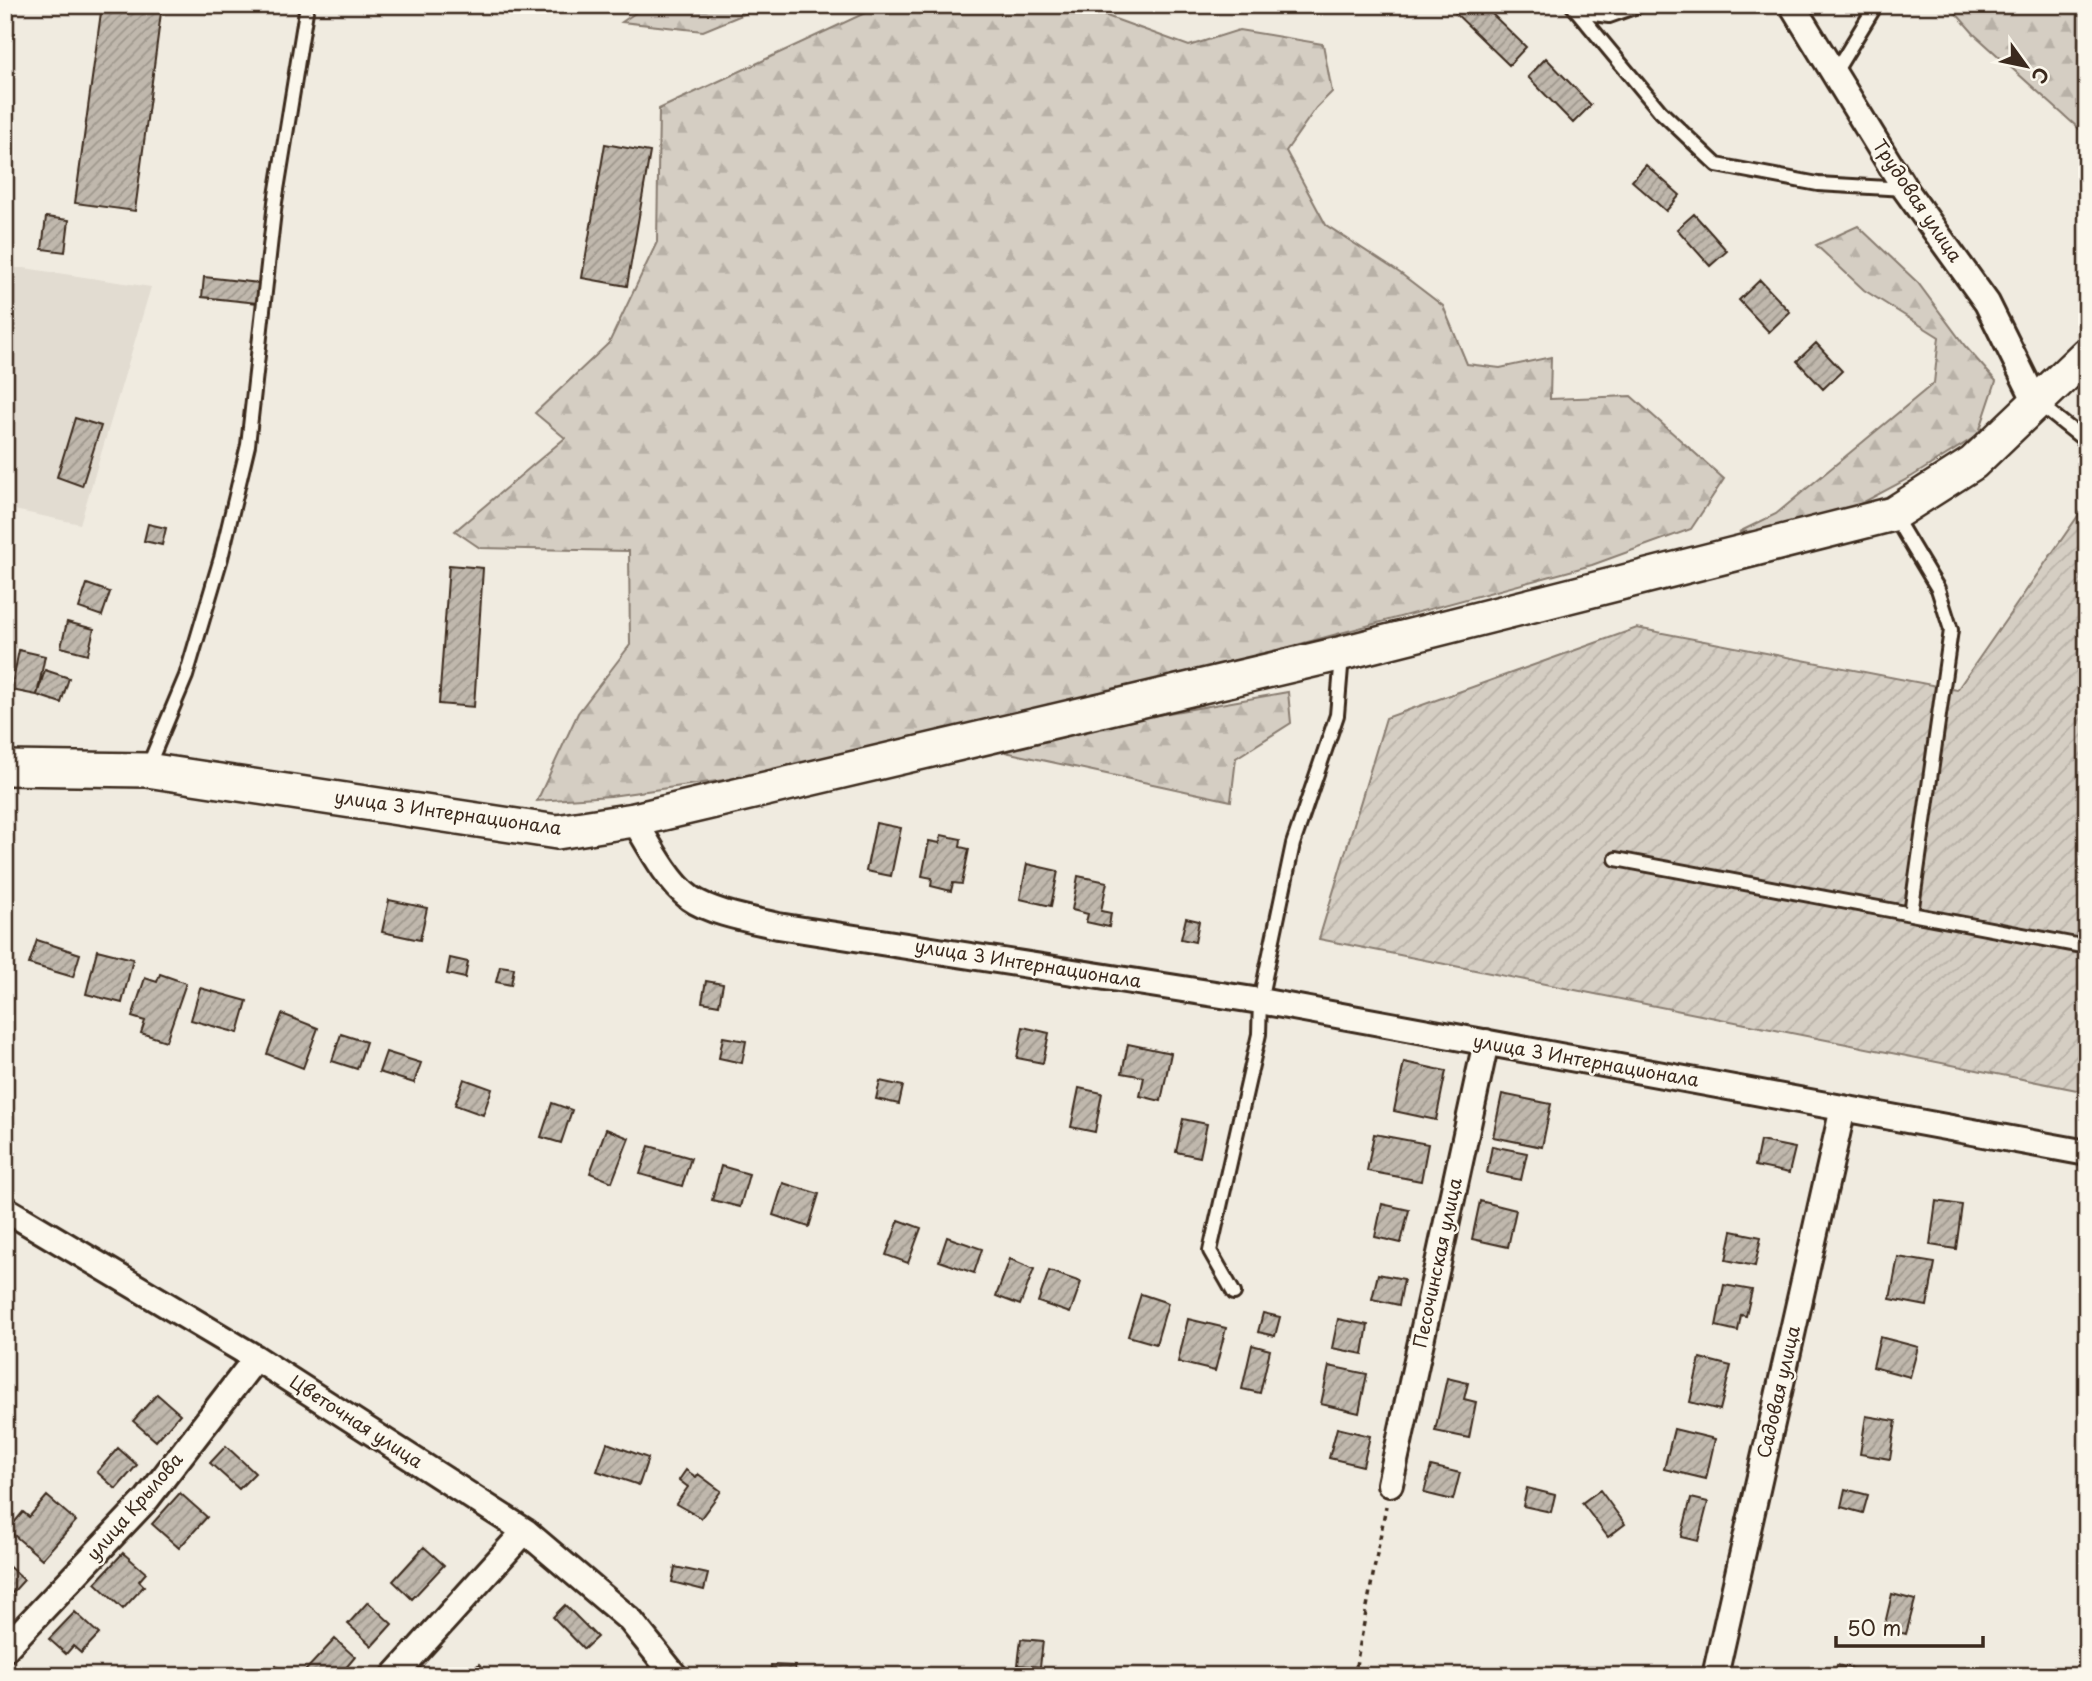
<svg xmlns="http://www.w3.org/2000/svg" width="2092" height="1681" font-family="'Playpen Sans',sans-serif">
  <defs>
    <pattern id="forest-firs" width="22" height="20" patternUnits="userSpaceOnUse" patternTransform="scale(1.75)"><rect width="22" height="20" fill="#d5cec3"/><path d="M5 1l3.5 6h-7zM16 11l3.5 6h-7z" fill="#b8b1a7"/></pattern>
    <pattern id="garden-furrows" width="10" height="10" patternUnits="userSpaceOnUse" patternTransform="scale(1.75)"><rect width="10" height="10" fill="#d5cec3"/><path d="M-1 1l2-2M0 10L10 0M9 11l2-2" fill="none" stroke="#b8b1a7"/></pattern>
    <pattern id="building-hatch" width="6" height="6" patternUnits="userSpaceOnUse" patternTransform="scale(1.75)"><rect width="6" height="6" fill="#c0b8ad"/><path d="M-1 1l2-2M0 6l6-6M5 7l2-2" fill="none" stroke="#9d968c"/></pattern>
  </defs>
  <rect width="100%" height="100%" fill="#f0ebe0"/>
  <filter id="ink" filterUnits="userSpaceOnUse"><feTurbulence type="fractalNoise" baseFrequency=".0143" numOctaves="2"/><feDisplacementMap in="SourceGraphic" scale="14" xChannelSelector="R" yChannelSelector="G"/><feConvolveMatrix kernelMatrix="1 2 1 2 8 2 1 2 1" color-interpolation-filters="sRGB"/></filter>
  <g filter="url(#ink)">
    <!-- built -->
    <path fill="#e2dcd1" d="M5 268H24L151 287 80 524 5 508Z"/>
    <!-- forest -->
    <path fill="url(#forest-firs)" stroke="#887c70" stroke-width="2" d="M647 5H766L703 31 622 22Z
      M882 5H1106L1104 15 1189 46 1239 30 1323 44 1332 92 1316 108 1286 151 1326 225 1400 273 1443 306 1467 364 1500 368 1551 357 1550 399 1631 396 1724 479 1691 529 1592 565 874 759 611 796 537 801 578 713 630 645 629 551 480 548 455 531 565 438 535 413 609 343 657 242 659 109Z
      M1954 5H2087V136L1975 35 1953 10Z
      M1858 226 1918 283 1965 346 1996 381 1978 435 1911 477 1815 528 1739 532 1776 514 1934 383 1939 337 1864 290 1816 245Z
      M1288 692 1291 723 1236 758 1231 801 1005 752 1106 724Z"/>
    <!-- garden -->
    <path fill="url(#garden-furrows)" stroke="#887c70" stroke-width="2" d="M2087 503V1092L1319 939 1386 718 1637 628 1957 690Z"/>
    <!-- building -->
    <path fill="url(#building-hatch)" stroke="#3b2a1e" stroke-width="2" d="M102 5H162L135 211 75 203Z
      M1456 5H1483L1526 47 1509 65 1452 10Z
      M1546 58 1591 105 1573 123 1528 77Z
      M605 144 650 152 627 286 582 278Z
      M1646 165 1680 195 1666 211 1632 181Z
      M1694 214 1727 251 1710 266 1677 229Z
      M46 217 69 220 65 252 42 249Z
      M204 277 259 283 257 303 202 297Z
      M1760 280 1790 312 1769 332 1739 300Z
      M1816 343 1842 371 1823 389 1797 361Z
      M75 418 101 426 82 486 57 477Z
      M148 524 166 528 162 545 144 541Z
      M449 565 483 568 474 707 439 704Z
      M87 584 110 592 102 616 79 608Z
      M67 622 94 629 88 654 61 647Z
      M19 650 45 656 37 695 11 690Z
      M45 670 69 678 61 703 37 695Z
      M876 823 901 828 891 876 866 871Z
      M941 835 961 839 960 847 969 849 962 884 953 883 951 891 931 886 932 878 922 876 929 841 940 843Z
      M1027 864 1058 871 1051 906 1020 899Z
      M1078 876 1107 882 1101 911 1111 913 1109 927 1086 922 1088 914 1072 910Z
      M389 900 427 908 420 940 382 932Z
      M1186 918 1199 921 1195 942 1181 939Z
      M5 932 13 935 5 959Z
      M37 940 80 954 73 977 29 964Z
      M97 950 133 959 122 1003 86 994Z
      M450 958 468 962 465 978 447 974Z
      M500 966 514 968 511 985 496 982Z
      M160 974 186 983 166 1041 141 1033 145 1021 132 1017 145 978 157 982Z
      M706 981 723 984 719 1005 702 1002Z
      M200 988 247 1001 238 1033 191 1020Z
      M282 1014 318 1028 303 1068 267 1054Z
      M1023 1027 1049 1033 1043 1063 1017 1058Z
      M341 1034 366 1042 357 1069 332 1061Z
      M723 1037 746 1041 742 1063 719 1058Z
      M1128 1044 1171 1053 1161 1101 1140 1096 1144 1077 1122 1073Z
      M386 1052 421 1063 414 1083 379 1072Z
      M1404 1062 1446 1071 1436 1120 1394 1111Z
      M464 1079 492 1089 483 1115 455 1105Z
      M880 1081 903 1086 899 1104 876 1099Z
      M1079 1088 1102 1093 1095 1132 1071 1127Z
      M1502 1094 1551 1104 1542 1147 1493 1137Z
      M552 1103 572 1110 561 1143 541 1137Z
      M1183 1119 1207 1124 1200 1157 1176 1152Z
      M606 1129 629 1138 612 1182 590 1173Z
      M1374 1134 1428 1144 1421 1181 1367 1171Z
      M1760 1141 1795 1148 1789 1173 1755 1166Z
      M649 1146 691 1158 682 1186 640 1174Z
      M1492 1146 1527 1153 1521 1180 1487 1173Z
      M721 1166 749 1174 740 1207 712 1200Z
      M783 1183 819 1194 809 1227 773 1215Z
      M1480 1201 1516 1210 1508 1247 1472 1239Z
      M1936 1201 1962 1205 1956 1249 1930 1245Z
      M1382 1204 1409 1210 1401 1243 1375 1237Z
      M899 1220 921 1228 908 1263 886 1255Z
      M1732 1231 1761 1237 1755 1266 1726 1260Z
      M947 1237 982 1249 974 1273 939 1261Z
      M1898 1257 1935 1263 1927 1306 1890 1299Z
      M1010 1259 1034 1269 1020 1305 996 1296Z
      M1049 1271 1081 1282 1070 1313 1038 1302Z
      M1378 1274 1404 1279 1399 1305 1372 1299Z
      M1724 1285 1752 1290 1746 1316 1741 1315 1738 1331 1716 1326Z
      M1141 1294 1168 1303 1156 1344 1128 1336Z
      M1263 1313 1280 1317 1275 1336 1258 1332Z
      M1188 1319 1226 1328 1215 1371 1178 1362Z
      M1338 1319 1368 1325 1363 1354 1332 1348Z
      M1880 1337 1918 1347 1910 1377 1873 1367Z
      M1252 1345 1270 1350 1260 1393 1242 1389Z
      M1700 1358 1731 1366 1720 1410 1690 1402Z
      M1329 1366 1367 1374 1359 1413 1321 1404Z
      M1447 1378 1468 1383 1464 1399 1476 1402 1469 1438 1435 1431Z
      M157 1394 180 1414 156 1441 133 1421Z
      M1866 1416 1896 1421 1890 1459 1860 1454Z
      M1337 1428 1370 1436 1363 1466 1329 1458Z
      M1674 1429 1715 1439 1706 1479 1664 1469Z
      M607 1443 648 1458 639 1485 597 1471Z
      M226 1446 255 1473 239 1489 210 1463Z
      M118 1448 137 1465 116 1489 97 1472Z
      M1431 1466 1460 1473 1453 1500 1424 1493Z
      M686 1470 696 1477 698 1474 721 1491 701 1518 676 1504 688 1487 679 1480Z
      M1527 1488 1555 1495 1551 1512 1523 1506Z
      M1845 1489 1868 1495 1863 1513 1841 1507Z
      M1600 1490 1625 1524 1608 1537 1582 1503Z
      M180 1493 207 1517 179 1548 152 1524Z
      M47 1496 76 1521 42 1559 8 1530 23 1512 29 1517Z
      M1691 1498 1708 1502 1698 1541 1681 1537Z
      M424 1547 444 1565 412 1599 393 1581Z
      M123 1553 146 1573 139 1581 144 1586 123 1609 95 1583Z
      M5 1563 24 1580 5 1601Z
      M675 1567 708 1574 704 1590 672 1582Z
      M1892 1594 1915 1600 1906 1634 1884 1628Z
      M368 1602 392 1624 372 1646 348 1624Z
      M565 1605 597 1637 584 1649 553 1617Z
      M75 1612 99 1634 81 1653 73 1646 66 1654 49 1639Z
      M335 1639 355 1657 339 1676H308L304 1672Z
      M1021 1639 1043 1641 1040 1667 1018 1665Z
      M479 1664 491 1676H468Z
      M771 1665 795 1666V1676H770Z
      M1837 1665 1871 1673 1870 1676H1834Z
      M276 1666 287 1676H267Z
      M875 1670 913 1674V1676H874Z"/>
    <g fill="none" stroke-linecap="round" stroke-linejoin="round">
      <!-- lane casing -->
      <g stroke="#3b2a1e" stroke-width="18">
        <path id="lane" d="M1572 5 1660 111 1717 165 1818 184 1905 189
          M1578 12 1609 16 1640 5
          M1834 74 1876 5
          M2038 403 2087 442
          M147 769 186 676 221 558 248 445 275 202 307 5
          M1616 859 1911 914 1951 630 1938 589 1893 514
          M1911 914 2087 947
          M1234 1293 1210 1251 1259 1034 1260 1001 1293 844 1337 715 1342 656"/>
      </g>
      <!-- street casing -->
      <g stroke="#3b2a1e" stroke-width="30">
        <path id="street" d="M1792 5 1905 189 1987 303 2035 400
          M634 820C648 843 668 882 690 898 711 913 753 920 778 926L1260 1001 2087 1153
          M5 1209 256 1358 525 1531 630 1620 675 1676
          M1390 1484 1486 1042
          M5 1649 147 1499 256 1358
          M394 1676 525 1531
          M1715 1676 1843 1108"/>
      </g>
      <!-- secondary casing -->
      <g stroke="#3b2a1e" stroke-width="38">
        <path id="secondary" d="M5 768 147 770 557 832 634 820 1343 653 1893 514 1973 463 2087 354"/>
      </g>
      <!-- path -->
      <path stroke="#3b2a1e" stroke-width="3.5" stroke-dasharray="5 5" stroke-linecap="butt" d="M1354 1676 1386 1506"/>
      <!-- lane -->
      <use href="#lane" stroke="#fbf7ec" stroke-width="12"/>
      <!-- street -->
      <use href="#street" stroke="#fbf7ec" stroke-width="24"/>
      <!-- secondary -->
      <use href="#secondary" stroke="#fbf7ec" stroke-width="33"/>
    </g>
  </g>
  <g text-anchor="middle" stroke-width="5" stroke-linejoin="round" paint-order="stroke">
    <!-- street labels -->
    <g font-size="18" fill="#3b2a1e" stroke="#fbf7ec">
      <text transform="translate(1917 201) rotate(56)" y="6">Трудовая улица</text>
      <text transform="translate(448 813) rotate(8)" y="6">улица 3 Интернационала</text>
      <text transform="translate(1028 964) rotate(9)" y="6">улица 3 Интернационала</text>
      <text transform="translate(1586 1061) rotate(10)" y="6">улица 3 Интернационала</text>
      <text transform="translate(1438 1263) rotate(-78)" y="6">Песочинская улица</text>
      <text transform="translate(1779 1392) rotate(-77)" y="6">Садовая улица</text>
      <text transform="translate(356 1422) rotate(33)" y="6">Цветочная улица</text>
      <text transform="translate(135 1507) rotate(-49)" y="6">улица Крылова</text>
    </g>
  </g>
  <!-- margin -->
  <rect width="2092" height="1681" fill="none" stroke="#fbf7ec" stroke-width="28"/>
  <rect x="14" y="14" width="2064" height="1653" fill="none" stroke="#3b2a1e" stroke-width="2.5" filter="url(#ink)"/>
  <!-- north arrow -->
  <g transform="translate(2026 66) rotate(123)" stroke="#fbf7ec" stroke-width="5" paint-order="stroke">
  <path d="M0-5L12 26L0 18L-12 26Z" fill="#3b2a1e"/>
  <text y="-10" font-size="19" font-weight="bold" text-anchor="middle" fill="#3b2a1e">С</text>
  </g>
  <!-- scale -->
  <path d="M1836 1636v10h147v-10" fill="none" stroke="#3b2a1e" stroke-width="3.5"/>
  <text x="1847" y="1636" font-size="21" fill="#3b2a1e" stroke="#fbf7ec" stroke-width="5" paint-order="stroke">50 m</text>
</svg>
